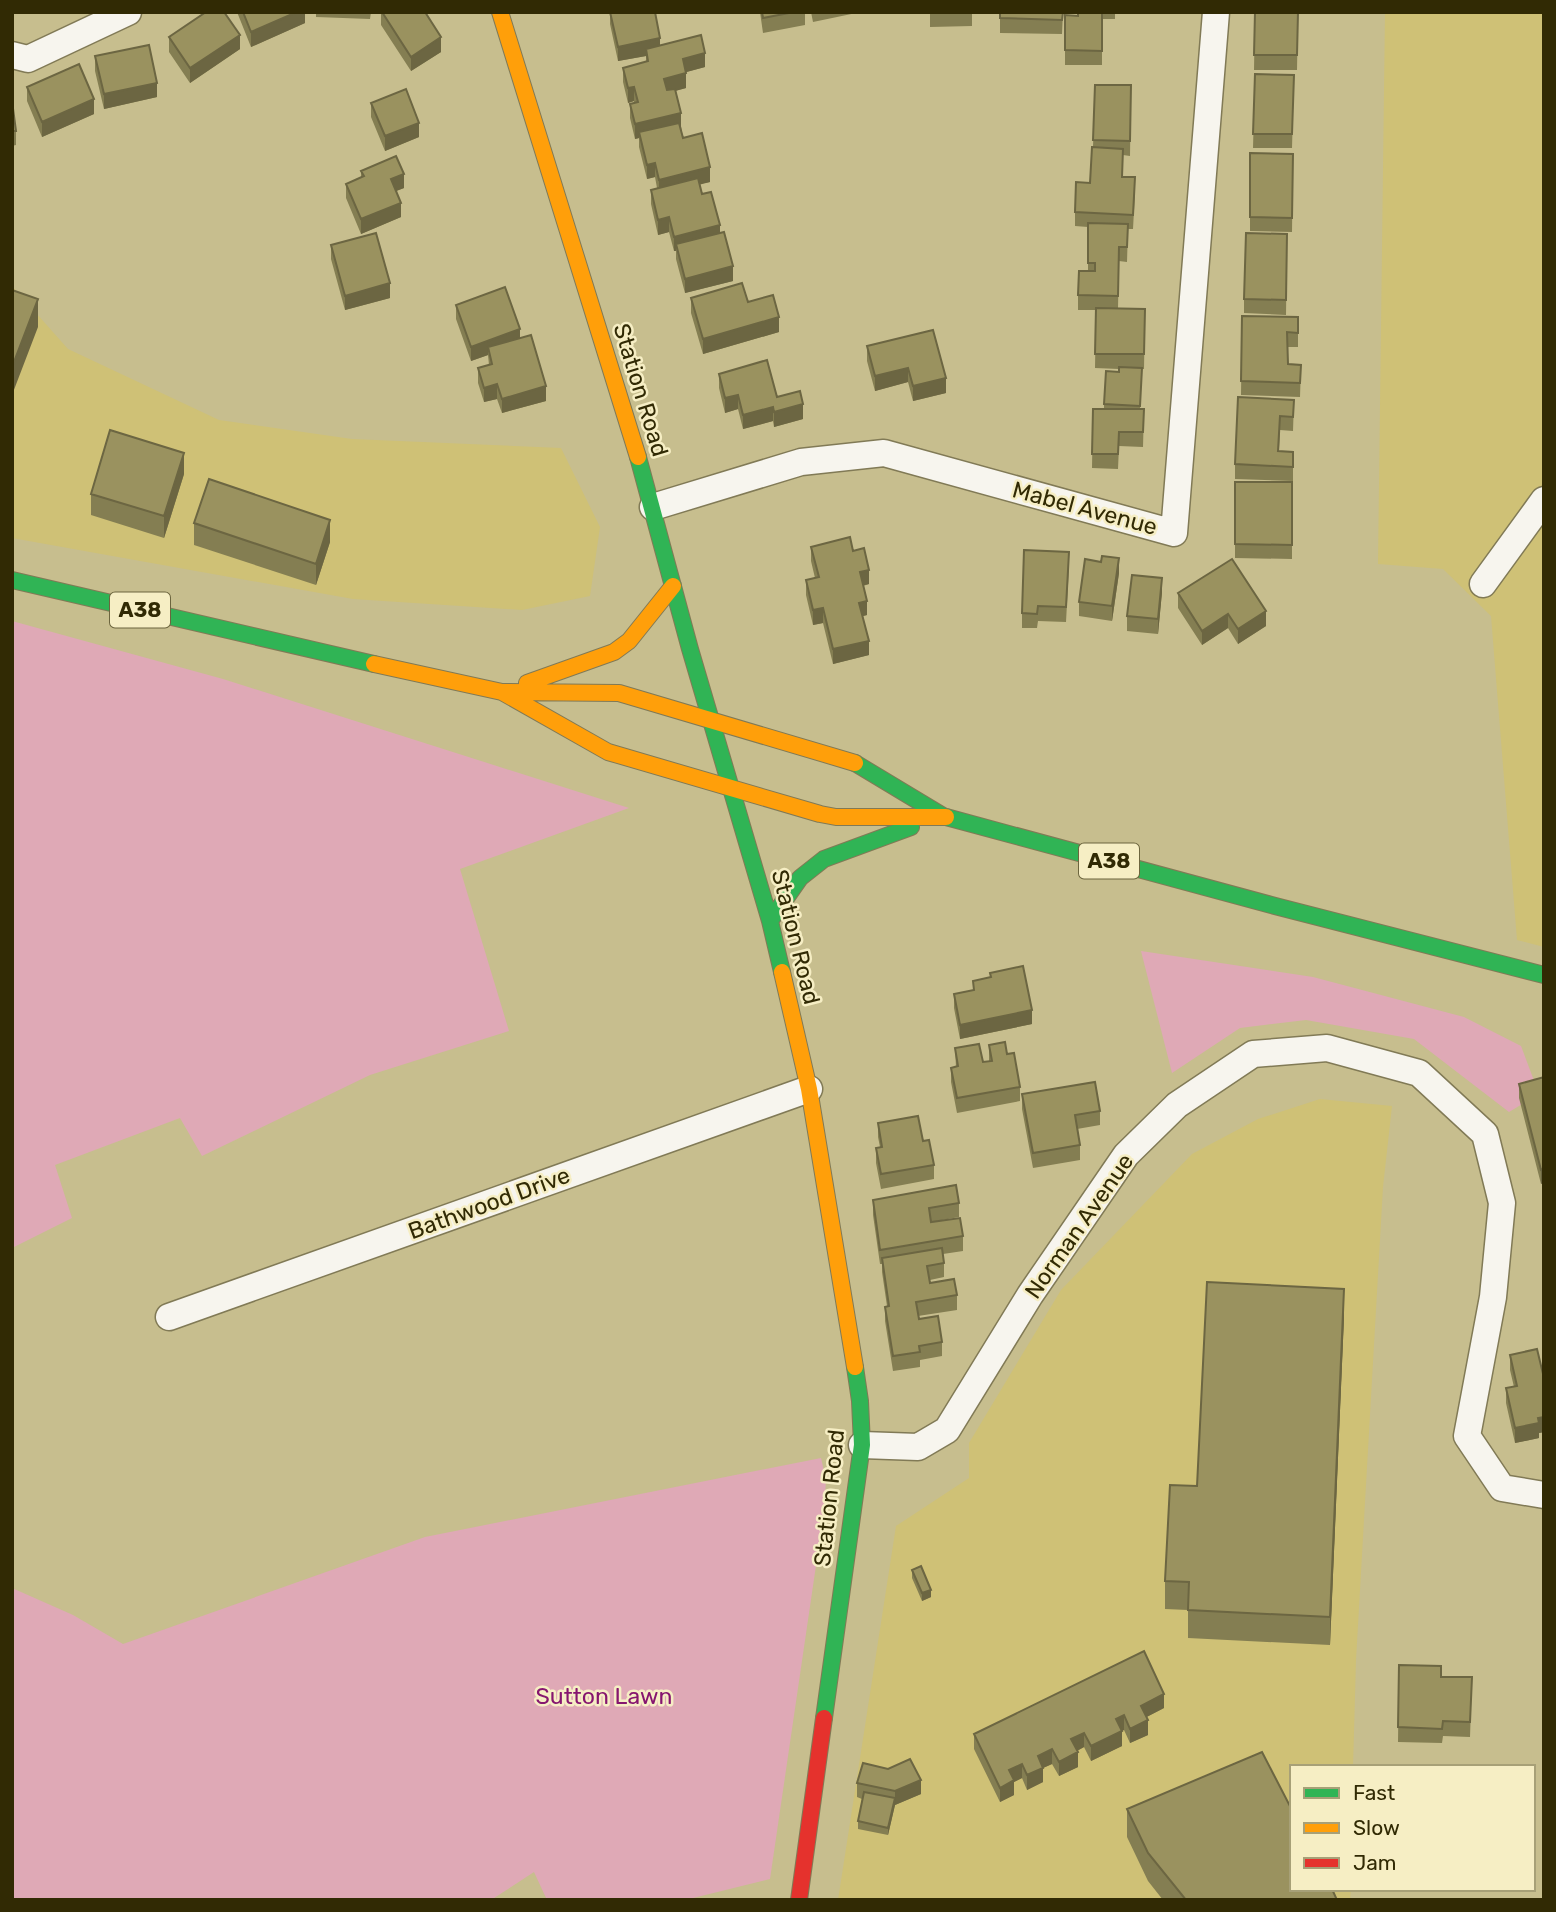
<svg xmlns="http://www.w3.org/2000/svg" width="1556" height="1912" font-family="Rubik,sans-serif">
  <rect width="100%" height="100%" fill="#c7be8e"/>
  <!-- built -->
  <path fill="#cfc176" d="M1385 12H1544V947L1517 940 1491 616 1443 569 1378 564Z
    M12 286 68 349 219 420 352 439 561 448 600 527 590 596 522 610 353 599 12 538Z
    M1320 1099 1392 1106 1383 1187 1356 1660 1353 1767H1292V1889H1351L1350 1900H838L896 1526 969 1478V1443L1061 1290 1192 1154 1258 1119Z"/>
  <!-- green -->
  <path fill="#dfa9b6" d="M12 621 223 679 629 808 460 869 509 1031 370 1075 202 1156 180 1118 55 1165 72 1218 12 1248Z
    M1141 951 1313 977 1464 1017 1521 1046 1539 1094 1509 1112 1414 1039 1306 1020 1240 1028 1172 1073Z
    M821 1458 826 1480 824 1511 770 1879 685 1900H547L534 1872 491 1900H12V1588L73 1615 123 1644 425 1537Z"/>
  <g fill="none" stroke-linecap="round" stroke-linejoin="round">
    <!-- street casing -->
    <g stroke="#817a56" stroke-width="29">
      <path id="street" d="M12 55 28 59 128 12
        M653 507 801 462 884 453 1174 533 1216 12
        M1483 584 1544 500
        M169 1317 809 1089
        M862 1445 918 1447 947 1430 1030 1295 1126 1155 1177 1105 1253 1054 1327 1048 1419 1073 1485 1134 1502 1203 1493 1297 1467 1436 1502 1488 1544 1495"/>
    </g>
    <!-- fast casing -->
    <g stroke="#817a56" stroke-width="18">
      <path id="fast" d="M638 457 690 649 770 921 782 972
        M12 580 374 664
        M855 763 943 816
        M946 817 1275 906 1544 975
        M770 921 800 878 824 859 911 827
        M824 1718 862 1445 860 1401 855 1367"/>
    </g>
    <!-- slow casing -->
    <g stroke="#817a56" stroke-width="18">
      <path id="slow" d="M500 12 638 457
        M374 664 502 692 619 693 855 763
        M527 683 614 652 629 641 673 586
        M502 692 608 752 820 814 836 817H946
        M782 972 809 1089 855 1367"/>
    </g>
    <!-- jam casing -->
    <g stroke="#817a56" stroke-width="18">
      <path id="jam" d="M799 1900 824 1718"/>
    </g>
    <!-- street -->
    <use href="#street" stroke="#f7f5ee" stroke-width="26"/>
    <!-- fast -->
    <use href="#fast" stroke="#30b455" stroke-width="16"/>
    <!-- slow -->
    <use href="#slow" stroke="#ff9f0a" stroke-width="16"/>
    <!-- jam -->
    <use href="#jam" stroke="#e5322d" stroke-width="16"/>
  </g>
  <!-- wall -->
  <path fill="#847e52" d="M237 12H305V23L251 47Z
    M316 12H371L370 19 316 17Z
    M381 12H425L441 52 411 71 381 25Z
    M610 12H655L660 46 705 67 686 72V88L675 91 683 138 710 182 699 184 702 194 720 233 733 281 685 293 676 259V251H674L669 232 658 235 651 204V190L657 188 655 177 647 179 639 147V138L635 139 630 118V104L634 103V101L628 103 623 82V68L646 62V56L618 61 610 24Z
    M760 12H805V25L763 33Z
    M811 12H861L813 22Z
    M880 12H919V14H880Z
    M930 12H972V26L930 27Z
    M1000 12H1063L1062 34 1000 33Z
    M1078 12H1115V19H1102V65H1065V15L1078 16Z
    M1255 12H1298L1297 70H1254Z
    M169 37 240 49 190 83 169 52Z
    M95 56 157 97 104 109 95 71Z
    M1255 74 1294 75 1292 148H1253Z
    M1095 85H1131L1130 156 1123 155V177L1135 192 1133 229H1128L1127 262 1119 261 1118 308 1145 309 1144 369H1142L1140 409H1144L1143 447 1119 446 1118 469 1092 468 1093 409H1104V404L1119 372V369L1095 368 1096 310H1078V295L1088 271V227L1075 226V212L1090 183 1093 147Z
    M27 87 94 114 42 137 27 101Z
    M12 101 16 131V145L12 146Z
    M371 103 419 137 385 151 371 117Z
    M1250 153 1293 154 1292 232 1250 231Z
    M361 171 404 188 396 191 401 217 361 234 346 198V184L361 177Z
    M1287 234 1286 315 1244 313V299Z
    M331 245 390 298 345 310 331 259Z
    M691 298 779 332 703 354 691 313Z
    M456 305 520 338 546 401 502 413 497 399 484 402 478 383V368L489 365 488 355 471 361 456 319Z
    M1242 316 1298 317V347H1287L1288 364 1301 365 1300 397 1241 395Z
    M867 346 946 378V393L913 401 908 382 875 391 867 361Z
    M719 374 777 397 803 419 774 427 773 421 743 429 738 409 725 413 719 388Z
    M1294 400 1293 431 1280 430 1279 451 1293 452V481L1235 479V464Z
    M184 474 164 538 91 515V494Z
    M1235 482H1292V559L1235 558Z
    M194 523 330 542 316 585 194 545Z
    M811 547 853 551 869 584 863 586 867 615 863 616 869 655 833 664 823 623 813 625 806 595V580L815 578 811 561Z
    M1101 562 1119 573 1112 621 1079 616V602Z
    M1069 566 1066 622 1038 621 1037 628H1022V613Z
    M1162 592 1158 634 1127 631V616Z
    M1178 593 1266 626 1238 644 1228 628 1202 645 1178 608Z
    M990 973 1032 1024 960 1039 954 1008V994L973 990V981L990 977Z
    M989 1045 1007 1054 1020 1087V1101L957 1113 951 1082V1068L956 1067 955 1048 983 1062 989 1061Z
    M1544 1077 1541 1184 1519 1098V1084Z
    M1022 1094 1100 1111V1125L1077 1129 1080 1145V1160L1033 1168 1022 1109Z
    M878 1123 923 1141 934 1165V1179L881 1189 876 1163V1148L880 1147 878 1137Z
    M873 1200 959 1203V1217L931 1222 963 1236V1251L943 1254 944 1263V1277L930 1280V1283L957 1295V1310L918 1316 919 1319 942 1342V1356L920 1360V1367L893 1371 885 1321V1307L887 1306 882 1272V1264H880L873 1215Z
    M1344 1317 1330 1645 1188 1638V1610L1165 1609V1581L1197 1486Z
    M1510 1355 1544 1378V1432L1539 1433V1438L1515 1443 1506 1403V1388L1514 1387 1510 1370Z
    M912 1570 931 1597 922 1601 912 1578Z
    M1399 1665 1441 1677H1472L1470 1737 1443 1736 1442 1743 1398 1742Z
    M1164 1708 1146 1717 1148 1735 1130 1743 1124 1730 1121 1731 1122 1746 1091 1761 1084 1747 1077 1751 1078 1767 1059 1776 1052 1764 1043 1768V1782L1027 1790 1022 1778 1014 1782V1795L1000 1802 974 1749V1734Z
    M857 1783 921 1794 895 1805 888 1835 858 1829V1821L862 1799 857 1797Z
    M1127 1809 1337 1900H1163L1148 1881 1127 1837Z"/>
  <!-- shaded-wall -->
  <path fill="#6c6642" d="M297 12H305V23L251 47V32Z
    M240 35V49L190 83V68Z
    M441 37V52L411 71V57Z
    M660 38V53L646 49V56L618 61V47Z
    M705 53V67L683 73V59Z
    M686 73V88L664 94V79Z
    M157 83V97L104 109V94Z
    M634 87V101L628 103V88Z
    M94 99V114L42 137V122Z
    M681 113V127L639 132V138L635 139V124Z
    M419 123V137L385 151V136Z
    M655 163V177L647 179V165Z
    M710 167V182L659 195V180Z
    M404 174V188L391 193V179Z
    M401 203V217L361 234V219Z
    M669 217V232L658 235V220Z
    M720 225V240L676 244V251H674V237Z
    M733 266V281L685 293V279Z
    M390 283V298L345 310V296Z
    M38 299V327L12 395V367Z
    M779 317V332L703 354V339Z
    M520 329V344L488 347V355L471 361V347Z
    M908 368V382L875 391V376Z
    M946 378V393L913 401V386Z
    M497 384V399L484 402V388Z
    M546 386V401L502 413V399Z
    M738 395V409L725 413V398Z
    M803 404V419L774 427V412Z
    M773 407V421L743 429V415Z
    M184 453V474L164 538V516Z
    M330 520V542L316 585V564Z
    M1119 558V573L1112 621V606Z
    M869 570V584L860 586V572Z
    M1162 578V592L1158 634V619Z
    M867 601V615L859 617V603Z
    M823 608V623L813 625V610Z
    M1266 611V626L1238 644V629Z
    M1228 614V628L1202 645V631Z
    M869 641V655L833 664V649Z
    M1032 1010V1024L960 1039V1025Z
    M1544 1169V1183L1541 1184V1170Z
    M1344 1289V1317L1330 1645V1617Z
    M1544 1417V1432L1539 1433V1438L1515 1443V1428L1538 1418Z
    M931 1590V1597L922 1601V1593Z
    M1164 1694V1708L1141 1720V1706Z
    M1124 1715V1730L1116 1734V1719Z
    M1148 1720V1735L1130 1743V1729Z
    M1122 1731V1746L1091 1761V1746Z
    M1084 1733V1747L1071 1754V1739Z
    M1052 1749V1764L1043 1768V1782L1027 1790V1775L1038 1756Z
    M1078 1752V1767L1059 1776V1762Z
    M1022 1764V1778L1014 1782V1795L1000 1802V1788L1009 1770Z
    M921 1780V1794L895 1805V1791Z
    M895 1798V1805L888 1835V1828Z"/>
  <!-- building -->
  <path fill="#9a925f" stroke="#6c6642" stroke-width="2" d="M206 12H224L240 35 190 68 169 37Z
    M243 12H297L251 32Z
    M382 12H425L441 37 411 57Z
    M610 12H655L660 38 618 47Z
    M762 12H794L763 18Z
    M1000 12H1063L1062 20 1000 18Z
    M1078 12H1102V51L1065 50V15L1078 16Z
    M1255 12H1298L1297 55H1254Z
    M701 35 705 53 683 59 686 73 664 79 667 90 675 89 681 113 635 124 630 104 638 102 634 87 628 88 623 68 648 61 646 49Z
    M149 45 157 83 104 94 95 56Z
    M79 64 94 99 42 122 27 87Z
    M1255 74 1294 75 1292 134H1253Z
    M1095 85H1131L1130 141 1093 140Z
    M406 89 419 123 385 136 371 103Z
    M12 101 16 131H12Z
    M679 123 683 138 702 133 710 167 659 180 655 163 647 165 639 132Z
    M1092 147 1123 149 1122 177H1135L1133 215 1075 212 1076 182 1090 183Z
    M1250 153 1293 154 1292 218 1250 217Z
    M396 156 404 174 391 179 401 203 361 219 346 184 364 176 361 171Z
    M698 178 702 194 711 192 720 225 674 237 669 217 658 220 651 190Z
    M1088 223 1128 224 1127 247H1119L1118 296 1078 295 1079 271H1095V263H1088Z
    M724 232 733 266 685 279 676 244Z
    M376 233 390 283 345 296 331 245Z
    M1246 233 1287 234 1286 300 1244 299Z
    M742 283 748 302 773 295 779 317 703 339 691 298Z
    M505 287 520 329 471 347 456 305Z
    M12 290 38 299 12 367Z
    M1096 308 1145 309 1144 354H1095Z
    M1242 316 1298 317V333L1287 332 1288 364 1301 365 1300 383 1241 381Z
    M933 330 946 378 913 386 908 368 875 376 867 346Z
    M531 335 546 386 502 399 497 384 484 388 478 368 492 364 488 347Z
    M767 360 777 397 800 391 803 404 774 412 773 407 743 415 738 395 725 398 719 374Z
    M1119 367 1142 368 1140 406 1104 404 1106 371 1119 372Z
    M1238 397 1294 400 1293 417 1280 416 1278 451 1293 452V467L1235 464Z
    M1093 409H1144L1143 432H1119L1118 454H1092Z
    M110 430 184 453 164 516 91 494Z
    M209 479 330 520 316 564 194 523Z
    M1235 482H1292V545L1235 544Z
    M850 537 853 551 864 548 869 570 860 572 867 601 859 603 869 641 833 649 823 608 813 610 806 580 819 577 811 547Z
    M1024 550 1069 552 1066 607 1038 606 1037 614 1022 613Z
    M1102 556 1119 558 1112 606 1079 602 1085 559 1101 562Z
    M1232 559 1266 611 1238 629 1228 614 1202 631 1178 593Z
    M1132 575 1162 578 1158 619 1127 616Z
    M1023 966 1032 1010 960 1025 954 994 974 990 973 981 991 977 990 973Z
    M1005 1042 1007 1054 1014 1053 1020 1087 957 1098 951 1068 958 1066 955 1048 979 1044 983 1062 992 1061 989 1045Z
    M1544 1077V1169L1541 1170 1519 1084Z
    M1095 1082 1100 1111 1075 1115 1080 1145 1033 1153 1022 1094Z
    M918 1116 923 1141 929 1140 934 1165 881 1174 876 1148 882 1147 878 1123Z
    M956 1185 959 1203 929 1208 931 1222 960 1218 963 1236 880 1250 873 1200Z
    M942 1248 944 1263 927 1266 930 1283 954 1279 957 1295 916 1302 919 1319 938 1316 942 1342 919 1346 920 1352 893 1356 885 1307 889 1306 882 1258Z
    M1207 1282 1344 1289 1330 1617 1188 1610 1189 1582 1165 1581 1170 1485 1197 1486Z
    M1537 1349 1544 1378V1417L1538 1418 1539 1423 1515 1428 1506 1388 1517 1386 1510 1355Z
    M921 1566 931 1590 922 1593 912 1570Z
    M1144 1651 1164 1694 1141 1706 1148 1720 1130 1729 1124 1715 1116 1719 1122 1731 1091 1746 1084 1733 1071 1739 1078 1752 1059 1762 1052 1749 1038 1756 1043 1768 1027 1775 1022 1764 1009 1770 1014 1780 1000 1788 974 1734Z
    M1399 1665 1441 1666V1677H1472L1470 1722 1443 1721 1442 1729 1398 1727Z
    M1262 1752 1292 1810V1889H1332L1337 1900H1186L1148 1853 1127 1809Z
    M910 1759 921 1780 895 1791 857 1783 863 1763 888 1769Z
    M864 1792 895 1798 888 1828 858 1821Z"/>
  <g text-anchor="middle" stroke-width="5" stroke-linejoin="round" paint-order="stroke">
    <!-- shield labels -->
    <g fill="#f6eec4" stroke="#6c653e" stroke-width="2">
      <rect x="110" y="592.5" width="60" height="35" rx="5"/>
      <rect x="1079" y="843.5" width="60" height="35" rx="5"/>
    </g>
    <g font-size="21" font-weight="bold" fill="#312a04">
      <text x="140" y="617">A38</text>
      <text x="1109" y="868">A38</text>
    </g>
    <!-- street labels -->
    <g font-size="23" fill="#312a04" stroke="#f6eec4">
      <text transform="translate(641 390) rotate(73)" y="8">Station Road</text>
      <text transform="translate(1085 508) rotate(15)" y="8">Mabel Avenue</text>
      <text transform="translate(796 937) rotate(76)" y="8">Station Road</text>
      <text transform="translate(489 1203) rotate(-20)" y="8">Bathwood Drive</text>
      <text transform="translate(1079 1226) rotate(-55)" y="8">Norman Avenue</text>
      <text transform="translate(829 1498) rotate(-84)" y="8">Station Road</text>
    </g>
    <!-- park labels -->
    <g font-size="23" fill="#86166f" stroke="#f6eec4">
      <text x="604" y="1704">Sutton Lawn</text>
    </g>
  </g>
  <!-- border -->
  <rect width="1556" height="1912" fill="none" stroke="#312a04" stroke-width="28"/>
  <!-- legend -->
  <rect x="1290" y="1765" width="245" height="126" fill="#f6eec4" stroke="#a7a077" stroke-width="2"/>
  <rect x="1304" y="1788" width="35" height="10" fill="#30b455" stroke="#a7a077" stroke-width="2"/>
  <text x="1353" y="1800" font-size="21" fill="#312a04">Fast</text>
  <rect x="1304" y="1823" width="35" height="10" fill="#ff9f0a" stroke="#a7a077" stroke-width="2"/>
  <text x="1353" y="1835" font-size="21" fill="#312a04">Slow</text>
  <rect x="1304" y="1858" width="35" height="10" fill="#e5322d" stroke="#a7a077" stroke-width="2"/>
  <text x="1353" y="1870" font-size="21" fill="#312a04">Jam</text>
</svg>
